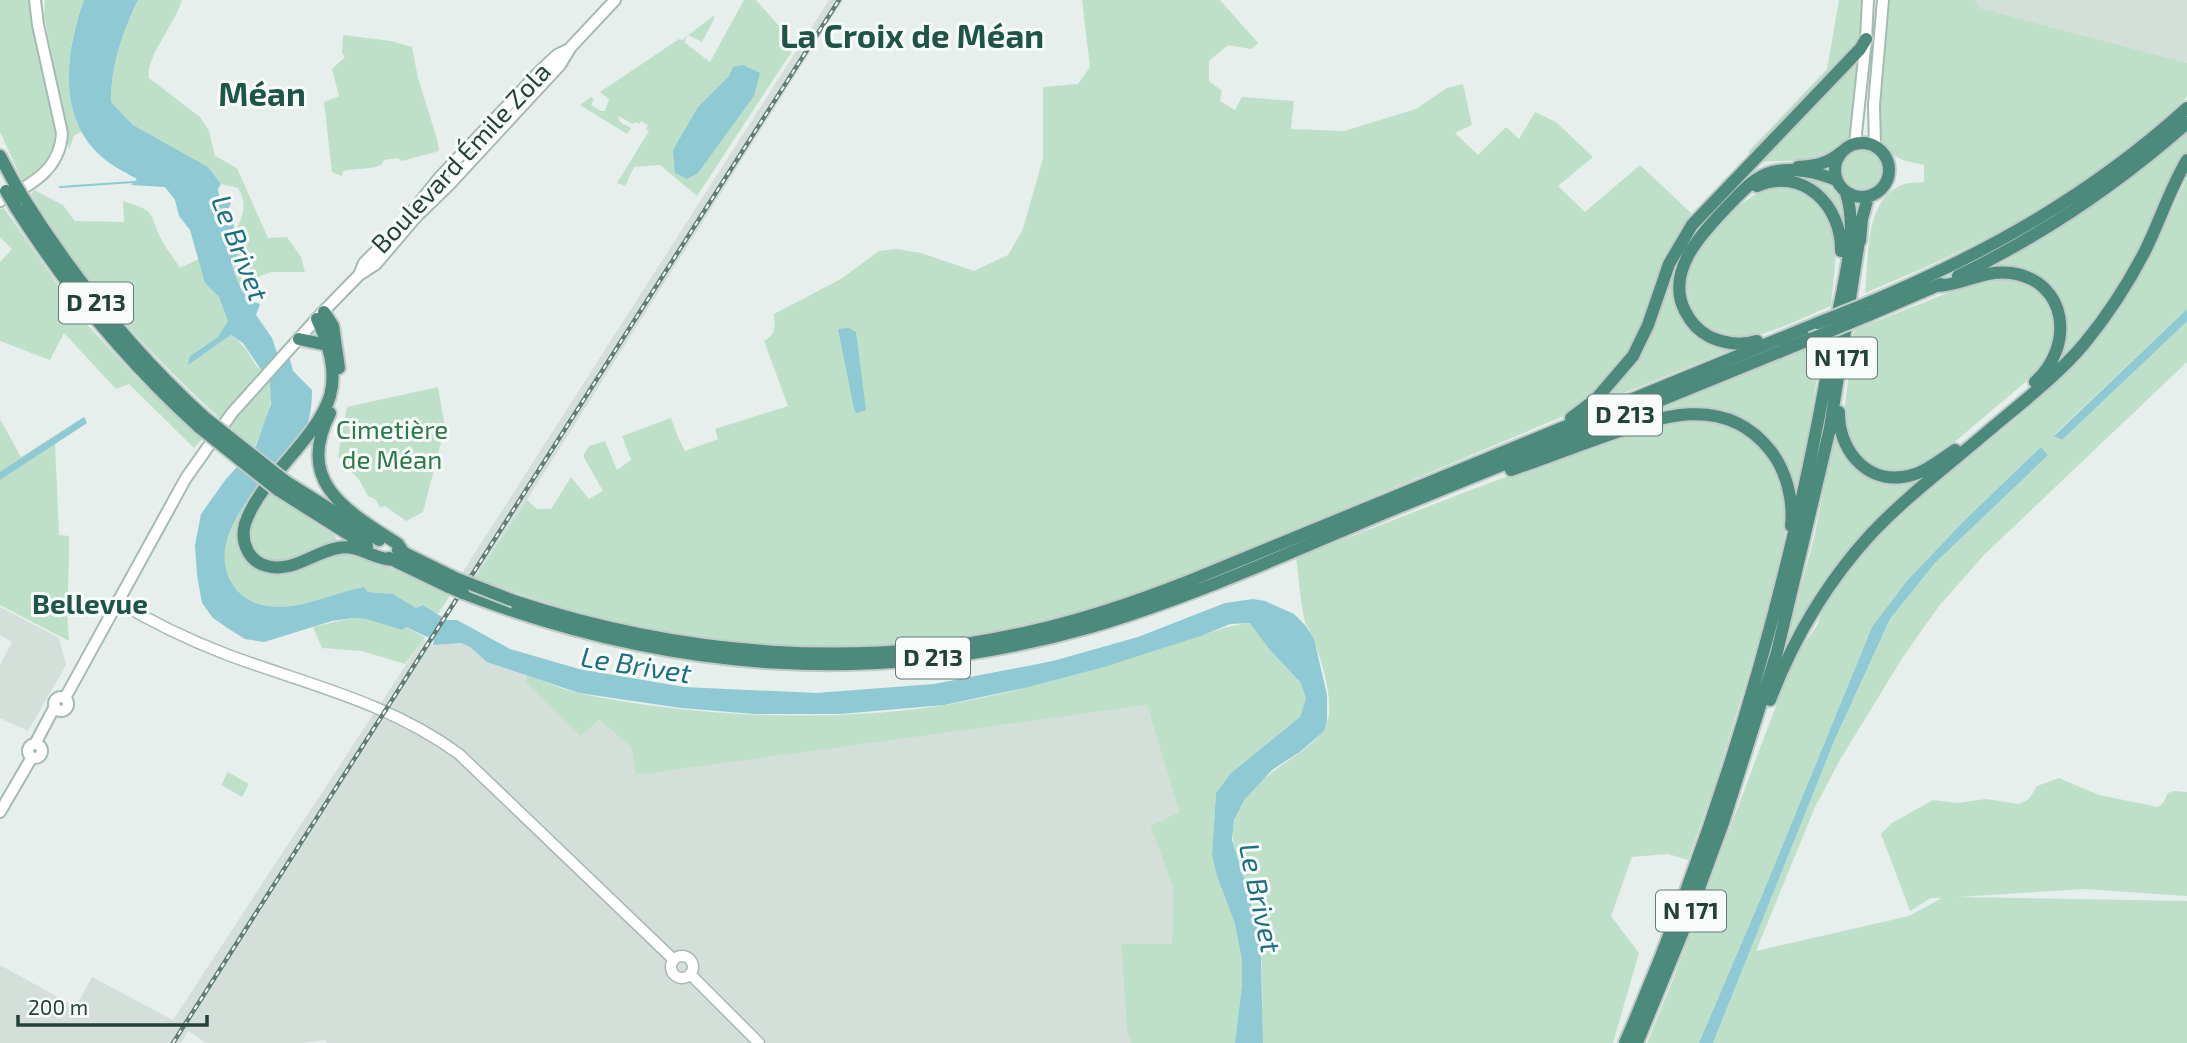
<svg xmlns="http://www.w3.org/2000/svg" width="2187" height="1043" font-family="'Exo 2',sans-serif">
  <rect width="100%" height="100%" fill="#e6efeb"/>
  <!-- built -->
  <path fill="#d4dfda" d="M829 0H843L527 500 475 578 462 573Z
    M1975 0H2187V63L1978 8Z
    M0 607 59 638 66 665 28 731 0 718V665L12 642 0 635Z
    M423 639 433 645 460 643 470 647 487 662 527 675 525 681 599 720 631 747 636 774 1147 705 1179 812 1150 826 1173 887 1172 944H1121L1127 1033 1131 1043H327L325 1040 303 1043H206L188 1031 181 1043H0V965L76 1007 92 977 173 1020 374 713 386 720 391 712 379 706Z"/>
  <!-- green -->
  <path fill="#bfe0c8" d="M0 0H31V15L56 128 54 143 44 168 23 182 0 132Z
    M45 0H84C68 41 61 91 82 131L74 136 69 150 44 15Z
    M138 0H182C176 22 145 58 149 78L200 117 209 131 215 156 237 168 268 238 287 237 301 257 305 272H271L238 285 231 262 238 255 232 236C242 220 249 205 238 188L221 184 208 167 133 125 111 102C111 65 122 33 138 0Z
    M744 0H756L796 45 697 196 660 165 634 167 625 186 617 183 649 131 646 129 648 125 641 121 639 124 635 122 633 124 618 116 620 122 631 128 627 134 580 105 591 97 594 100 591 105 601 111H605L609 99 600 92 679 39 682 40 713 16 715 17 702 42 688 35 684 42 710 62Z
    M1082 0H1220L1258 43 1251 49 1228 45 1209 61V81L1222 91 1220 101 1235 110 1242 97 1294 101 1291 129 1344 131 1416 109 1447 88 1463 84 1472 125 1455 133 1478 155 1506 127 1519 139 1535 112 1556 122 1593 157 1558 186 1585 212 1640 165 1691 213 1660 277 1674 283 1676 306 1697 337 1731 350 1614 397 1605 395 1571 413 1171 582C1107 604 1042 624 976 635 849 655 721 648 597 617 555 607 515 592 475 578L527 500 537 509H551L571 477 589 499 603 491 583 456 589 446 605 441 617 470 631 460 622 436 671 418 678 437 685 451 718 439 715 429 788 406 764 341C776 334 775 328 774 314L841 279 879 251 896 249 921 253 974 271 1008 255 1023 229 1043 158V87L1078 84 1090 67Z
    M1839 0H1865L1852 136 1839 145 1826 159 1761 162 1748 152 1827 69Z
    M1885 0H1975L1979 8 2187 63V97C2156 125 2124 156 2089 179 2018 226 1943 261 1865 293 1869 258 1864 200 1902 185 1908 182 1917 183 1924 182V165C1896 160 1886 156 1877 127Z
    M343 35 391 41 412 47 418 78 437 139 439 151 402 161 398 158 384 160 381 165C369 170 357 168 343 171L342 176 332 172 324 102 339 96 332 69 345 57 342 53Z
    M2187 132V153L2166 191 2135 260 2102 311 2079 341 2056 367 2036 373 1931 462 1934 470C1910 490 1886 509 1865 532 1833 567 1809 609 1784 649L1814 538 1834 437 1843 422 1854 330 1973 283 1994 267 1993 266 2029 247 2105 198Z
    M1840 170a21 21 0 1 1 42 0a21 21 0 1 1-42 0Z
    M1779 175C1810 176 1828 175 1845 204L1844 226C1829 192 1815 183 1779 175Z
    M2187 178V309L2054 435 2062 440 2187 321V362L1984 555 1939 606 1903 657 1841 758 1815 807 1756 951 1909 916 1942 898H1931L1910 911 1881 834 1892 823 1933 800 1958 803 1986 799 2019 804 2029 799 2037 786 2059 778 2099 795 2158 807 2163 803 2168 793 2174 791 2187 792V896L2084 889 1958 897 2187 901V1043H1713L1835 739 1890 619 1935 563 2047 455 2041 447 1872 627 1763 893 1699 1043H1647L1672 982 1794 658 1818 624 1821 612C1836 591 1850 566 1867 548 1933 479 2014 428 2078 360 2126 307 2157 242 2187 178Z
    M1783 187C1852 199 1835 254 1831 306 1803 317 1764 339 1735 338 1722 338 1705 330 1698 319 1693 310 1688 300 1687 289 1683 255 1736 200 1767 189 1772 188 1778 187 1783 187Z
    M34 190 63 205 75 221 124 222 123 201C156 212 148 210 161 239 166 249 174 258 180 268L199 259 205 283 219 297 228 321 218 337 190 356 203 355 231 335C241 342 246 349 252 359 257 368 267 375 271 385 275 399 261 436 254 448 167 374 89 293 31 194Z
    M4 208 82 319 136 377 202 439 194 448 129 384 116 389 64 333 50 360 0 341V262L12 249 0 237V209Z
    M1823 342 1797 499 1787 519 1783 546 1764 623 1716 781 1688 860 1668 854 1632 857 1611 916 1639 953 1613 1043H1263C1261 1001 1265 956 1256 915 1248 882 1226 853 1235 818 1246 771 1325 754 1329 714 1331 691 1322 662 1314 641 1312 634 1307 628 1305 622 1300 601 1299 579 1296 558L1468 491 1589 446 1585 439Z
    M438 387 445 427 423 512 406 521 385 506 380 508 376 500 368 496 360 481 338 456 347 407Z
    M84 417 87 423 55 443 59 535 69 536C70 571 65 607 69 641L0 605V419L21 457Z
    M260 486 335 536 337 540 333 544 451 594 438 614 423 605 416 608 393 594 368 592 364 587C337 592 308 606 280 607 232 608 212 568 231 525 237 511 250 498 260 486Z
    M352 618 366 619 402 630 405 627 425 637 405 664 362 651 322 648 313 627Z
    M1251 623 1269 649 1300 682 1306 698 1300 717 1231 773 1216 793 1212 855 1217 876 1235 924 1242 960V985L1235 1043H1131L1127 1033 1121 944H1172L1173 887 1150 826 1179 812 1147 705 636 775 631 747 599 720 581 736 525 681 527 675C544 681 563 690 582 694 696 717 830 723 945 705 985 698 1025 688 1063 678 1104 667 1145 654 1185 641 1209 634 1225 625 1251 623Z
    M228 772 249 784 242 797 221 785Z"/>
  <!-- water -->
  <path fill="#8ec9d4" d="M84 0H138C122 33 111 65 111 102L133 125 208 167 221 184 218 189 219 196H228L231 203 228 210 234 226 232 236 238 255 231 262C236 278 242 300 260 304L256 315 272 338 277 353 290 359 293 371 312 390C312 402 311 416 306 427 302 435 295 442 290 448 263 482 205 536 231 582 242 601 260 607 281 607 308 606 337 592 364 587L368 592 393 594 416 608 423 605 447 620H457L510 649 579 669 684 687 816 693 934 684 1053 661 1138 637 1225 603 1253 599 1265 601 1294 614 1305 625 1314 639 1327 695V721L1324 731 1301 751 1272 770 1244 800 1234 820 1232 840 1257 922 1261 957 1263 1043H1235L1242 985V960L1235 924 1217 876 1212 855 1216 793 1231 773 1300 717 1306 698 1300 682 1269 649 1250 623 1230 624 1201 636 1104 667 1029 687 944 705 840 714H755L681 708 579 693 487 662 470 647 461 643 433 645 434 640 406 627 402 630 366 619 352 618 332 621 264 642 245 639 229 629 213 618 202 603 197 575 195 545 201 514 226 479 256 446 271 404 270 383 243 343 231 335 188 365 190 356 218 337 228 321 219 297 205 283 190 230 179 216 175 200 165 187 131 185 137 179C121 170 104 162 92 147 58 106 67 46 84 0Z
    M743 65 760 73 754 96 698 173 687 179 675 173 673 150 698 107 729 76 733 67Z
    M2187 309V321L2181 327 2062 440 2054 436Z
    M849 328 856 332 866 410 856 413 854 409 838 329Z
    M84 417 87 423 0 480V472Z
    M2041 447 2048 455 1935 563 1890 619 1835 739 1713 1043H1699L1763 893 1872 627 1907 581 1963 522Z"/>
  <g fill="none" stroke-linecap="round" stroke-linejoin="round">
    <!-- stream -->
    <path stroke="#8ec9d4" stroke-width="2" d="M60 187 134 182"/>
    <!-- tertiary casing -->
    <g stroke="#a8b8b2" stroke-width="13">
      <path id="tertiary" d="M117 601C153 623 189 640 228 655 309 685 388 702 459 754L674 960
        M671 967a11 11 0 1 1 22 0a11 11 0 1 1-22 0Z
        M690 974 759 1043"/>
    </g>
    <!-- secondary casing -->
    <g stroke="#a4bbb3" stroke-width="14">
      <path id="secondary" d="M1855 143 1866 39 1868 0
        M1875 145 1874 105 1883 0
        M0 201C30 185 60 171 62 133L38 25 35 0
        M407 218 440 177 541 70 557 55 567 50
        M359 275 364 263 397 230
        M54 704a7 7 0 1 1 14 0a7 7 0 1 1-14 0Z
        M65 698 186 478 232 413 320 315 359 275 376 264 416 217 448 186 560 65 571 47 615 0
        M35 744 55 706
        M28 751a7 7 0 1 1 14 0a7 7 0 1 1-14 0Z
        M0 812 32 757"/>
    </g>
    <!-- trunk casing -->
    <g stroke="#c2cac8" stroke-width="16">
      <path id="trunk" d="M1835 170a27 27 0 1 1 54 0a27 27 0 1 1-54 0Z
        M0 156 15 184
        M1798 167C1815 166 1827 164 1840 153
        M1757 186C1803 166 1842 206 1841 251
        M24 199C75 280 133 352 204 417
        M16 208C68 290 127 362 199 427
        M1860 241 1862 219 1868 197
        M1958 276C2041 236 2118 184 2187 123
        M1936 286C1961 286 1984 269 2011 273 2068 281 2075 346 2035 382
        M1868 303C1987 253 2091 195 2187 108
        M324 312 333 326 339 368
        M1869 315 1941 284
        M317 319C328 342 337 371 330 396 316 441 260 478 245 524 240 542 249 562 267 566 293 573 314 552 338 548 359 544 374 560 394 560
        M299 339 327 345
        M1757 341C1741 346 1726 344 1710 337 1698 331 1691 323 1685 311 1665 272 1701 234 1726 208 1739 195 1753 177 1772 172 1792 167 1817 172 1836 180
        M1839 412C1838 446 1863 482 1902 477 1922 475 1939 461 1955 450
        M330 413C295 482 345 510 398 544L404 553
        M1571 418 1596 399 1633 356 1648 325 1669 264 1692 225 1860 49 1866 39
        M1511 470C1540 460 1568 449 1597 439 1655 418 1723 391 1770 450 1786 470 1794 500 1791 526
        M285 481 379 540
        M278 490 367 546
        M398 550 455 578
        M389 558 449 587
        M463 593C669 672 876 688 1091 627 1193 597 1291 552 1389 511 1530 453 1671 396 1811 339
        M514 601C681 656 861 671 1032 631 1086 619 1138 601 1189 581L1818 323
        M1770 700C1793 640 1827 582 1871 534 1906 497 1947 466 1986 433 2020 404 2056 377 2084 344 2107 316 2128 284 2145 251 2160 221 2170 188 2187 160
        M1625 1043C1723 817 1792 582 1833 339 1840 295 1860 235 1846 193
        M1637 1043 1686 924 1723 823 1777 652 1830 428 1860 234"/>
    </g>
    <!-- tertiary -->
    <use href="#tertiary" stroke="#fff" stroke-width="10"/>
    <!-- secondary -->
    <use href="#secondary" stroke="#fff" stroke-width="10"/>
    <!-- trunk -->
    <use href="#trunk" stroke="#4c8a7c" stroke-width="12"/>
    <!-- rail casing -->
    <g stroke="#5f7d75" stroke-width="4.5">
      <path id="rail" d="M173 1043 839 0"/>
    </g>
    <!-- rail -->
    <use href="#rail" stroke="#f7fbf9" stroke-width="2" stroke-dasharray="5" stroke-linecap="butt"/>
    <!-- trunk-bridge casing -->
    <g stroke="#c2cac8" stroke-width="16" stroke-linecap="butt">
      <path id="trunk-bridge" d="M15 184 24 199
        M6 191 16 208
        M1818 323 1868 303
        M1811 339 1869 315
        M204 417 285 481
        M199 427 278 490
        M455 578 514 601
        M449 587 463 593"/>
    </g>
    <!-- trunk-bridge -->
    <use href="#trunk-bridge" stroke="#4c8a7c" stroke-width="12"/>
  </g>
  <g text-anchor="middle" stroke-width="6" stroke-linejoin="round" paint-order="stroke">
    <!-- shield labels -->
    <g fill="#f7fbf9" stroke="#637a73" stroke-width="2">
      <rect x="59" y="282.5" width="74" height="41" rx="5"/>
      <rect x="1807" y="337.5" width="70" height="41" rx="5"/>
      <rect x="1588" y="394.5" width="74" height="41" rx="5"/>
      <rect x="896" y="637.5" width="74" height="41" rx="5"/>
      <rect x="1656" y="890.5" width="70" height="41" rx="5"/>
    </g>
    <g font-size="24" font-weight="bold" fill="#24423a">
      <text x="96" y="311">D 213</text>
      <text x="1842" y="366">N 171</text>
      <text x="1625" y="423">D 213</text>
      <text x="933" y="666">D 213</text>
      <text x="1691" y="919">N 171</text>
    </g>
    <!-- street labels -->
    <g font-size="26" fill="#24423a" stroke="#f7fbf9">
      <text transform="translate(461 158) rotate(-47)" y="9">Boulevard Émile Zola</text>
    </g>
    <!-- park labels -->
    <g font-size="26" fill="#2d7a4b" stroke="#f7fbf9">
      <text x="392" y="439">Cimetière<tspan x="392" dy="30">de Méan</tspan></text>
    </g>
    <!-- water labels -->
    <g font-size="28" font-style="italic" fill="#1c6f80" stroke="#f7fbf9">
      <text transform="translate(240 248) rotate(69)" y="10">Le Brivet</text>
      <text transform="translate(636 665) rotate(9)" y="10">Le Brivet</text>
      <text transform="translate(1260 898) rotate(78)" y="10">Le Brivet</text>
    </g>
    <!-- neighbourhood labels -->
    <g font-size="28" font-weight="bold" fill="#1f5548" stroke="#f7fbf9">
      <text x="90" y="614">Bellevue</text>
    </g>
    <!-- district labels -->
    <g font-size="33" font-weight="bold" fill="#1f5548" stroke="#f7fbf9">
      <text x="912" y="48">La Croix de Méan</text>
      <text x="262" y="106">Méan</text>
    </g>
  </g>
  <!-- scale -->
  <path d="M18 1015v10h189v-10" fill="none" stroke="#24423a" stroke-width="3.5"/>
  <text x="28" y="1015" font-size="21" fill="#24423a" stroke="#f7fbf9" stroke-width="5" paint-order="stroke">200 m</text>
</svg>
